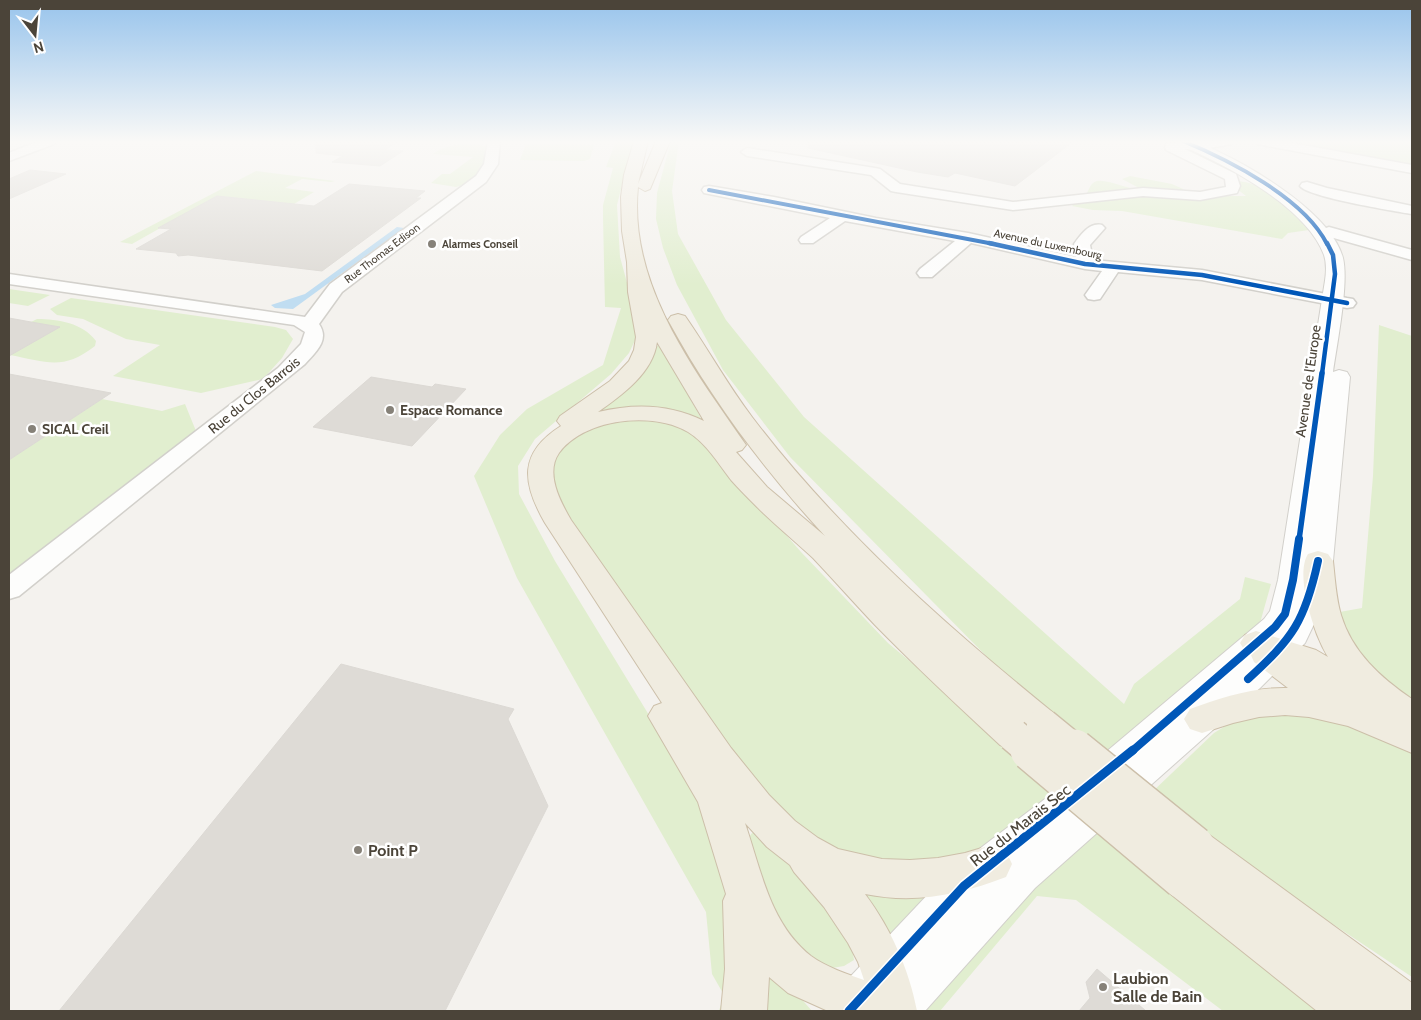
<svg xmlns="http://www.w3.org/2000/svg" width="1421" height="1020" font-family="Cabin,sans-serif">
  <rect width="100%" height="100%" fill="#f4f2ee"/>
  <!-- green -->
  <path fill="#e1eecf" d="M616 141H633L617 205 620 257 635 312 637 336 629 353 611 374 535 439 518 466 519 494 555 561 688 779 717 838 737 959 730 1011H719L724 995 712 974 706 912 517 578 474 476 500 435 527 409 603 365 621 308 605 307 603 217V205L613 168 606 167Z
    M671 141H679L672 191 678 234 726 320 804 417 1124 704 1134 684 1240 599 1245 577 1271 584 1260 623 1106 758 1001 671 790 457 723 370 677 285 663 248 656 219 657 193Z
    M1273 141H1412V167L1290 144Z
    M482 144V146H487L483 167 467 184 456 187 431 183 442 174H450L473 157 433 154C448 143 464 144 482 144Z
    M526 144 594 145 590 159 584 161 520 160Z
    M256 171 335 181 331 182 302 179 285 188 314 192 294 204 217 196 132 244 120 242Z
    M1130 176 1172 184 1194 194V196H1246L1233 186 1237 181C1265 182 1290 211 1309 230L1288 233 1282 239 1122 211 1093 210 1072 206C1077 202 1082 197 1087 193 1089 190 1090 185 1093 183 1102 175 1129 191 1143 190L1122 179Z
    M9 289 50 295 28 306 9 303Z
    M71 298 275 327 286 330 293 339 282 358 263 379 201 393 113 376 160 345 126 339 83 319 57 315 50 309Z
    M37 319C58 319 83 323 96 341L95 346C63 371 47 362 10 355L59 327 31 322Z
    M1379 325 1412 336V709L1373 681 1334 613 1362 608 1373 476Z
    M657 346H661L703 422 588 417Z
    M102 399 162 411 185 404 196 431 9 576V460Z
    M617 419 665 420 698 434 801 552 888 643 1069 794 1003 845 927 866 836 854 777 817 557 506 549 457 575 432Z
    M1294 710 1399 740 1412 746V977L1225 852 1150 794 1214 733 1240 717Z
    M1099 830 1323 1011H1223L1076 900 1037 896 940 1011H927L921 999 972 942Z
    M752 833H757L775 844 838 924 852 948 854 960 844 966 832 968 819 964 775 926 749 837Z
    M855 889 928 897 893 947Z
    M769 962 812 1011H752L757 966Z"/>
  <!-- water -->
  <path fill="#c0ddf1" d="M397 227 404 228 293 309 275 308 271 305 305 294Z"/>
  <!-- building -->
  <path fill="#dedbd6" stroke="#dcd9d4" d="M316 141H399L385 150 403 151 380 166 332 162 343 156 316 153Z
    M809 141H1074L1015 186 955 173 948 177 917 172 808 148Z
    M30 170 66 174 9 199V179Z
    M349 184 425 191 416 198H421L322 271 188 255 178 256 176 253 136 249 171 229 158 228 217 196 314 206Z
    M9 318 31 322 60 327 9 356Z
    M9 374 111 393 9 460Z
    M371 377 432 387 435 384 466 389 412 446 313 427Z
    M341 664 514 709 508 719 548 806 445 1011H59Z
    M1097 969 1146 1011H1079L1090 998 1086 982Z"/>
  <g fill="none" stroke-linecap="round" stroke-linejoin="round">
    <!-- minor casing -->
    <g stroke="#d2d0cb" stroke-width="3">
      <path id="minor" d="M39 141H56L54 144 9 161V153Z
        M488 141H500L498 164 486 182 342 292 319 324C330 340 316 352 305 364L19 596 9 599V575L278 368 301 344 305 332 294 325 9 284V274L305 317 330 284 476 176 484 164Z
        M1187 141H1233L1231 144 1227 145 1196 150 1185 149 1236 174 1240 186 1237 193 1200 200 1143 196 1013 210 896 192 891 191 871 175 747 156 741 152 747 148 875 168 880 169 900 184 1013 202 1143 188 1200 192 1226 187 1225 179 1166 150 1165 147 1166 144Z
        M1256 141H1281L1412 165V173L1262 145 1258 144Z
        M1307 182 1327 188 1412 206V214C1394 211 1308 197 1300 186L1302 183Z
        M709 186 774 197 876 218 968 233 1076 257 1074 244C1081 234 1090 222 1102 225L1105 228 1090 245 1093 260 1202 270 1347 298 1353 299 1356 303 1353 307 1347 308 1202 280 1118 272 1100 299 1094 300 1088 299 1085 295 1102 271 1085 269 971 243 932 277H920L917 273 920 269 955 241 845 221 813 243H801L799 240 801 237 830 218 704 193 702 190 704 187Z
        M1329 227 1412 250V260L1323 235 1321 232 1323 229Z"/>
    </g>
    <!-- tertiary casing -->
    <g stroke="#d2d0cb" stroke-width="2">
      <path id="tertiary" d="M1176 141C1182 141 1189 140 1195 141 1203 143 1211 148 1219 152 1257 170 1332 215 1343 258 1349 283 1337 344 1333 372L1339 370 1347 372 1350 377 1333 561 1325 601 1305 643 1260 688 1035 888 925 1011H826L833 995 949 872 1100 757 1264 619 1270 611 1278 580 1323 293C1325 281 1328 267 1324 255 1306 206 1224 164 1178 144Z"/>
    </g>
    <!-- trunk casing -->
    <g stroke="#ccbfa9" stroke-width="2">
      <path id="trunk" d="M634 141H648L638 184 656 141H670L650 189 645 191 638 187C628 284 694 370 746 445L742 450 736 452 767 487 825 536C764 470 711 399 668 320L671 316 678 314 685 316C708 349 727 384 752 417 837 529 946 626 1056 715L1061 725 1056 735 1043 739 1031 735 1026 745 1013 750 1000 745C958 706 915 666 875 625 854 603 834 580 813 558 795 541 775 525 757 507 748 498 739 489 731 480 718 463 706 443 688 432 654 411 584 418 559 453 545 473 560 501 571 520L731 748 769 795 795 821 818 838 838 849 882 859 910 860 938 858 965 853 992 845 1006 851 1012 864 1006 877C960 895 914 904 865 894 891 929 909 969 917 1011H828L788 993 769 977 767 1011H721L725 969 723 901 726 894 698 802 648 716 654 706 662 703 545 523C522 483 518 453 561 426L557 421 560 416 610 381 629 361 634 350 636 337 628 292 627 262 622 231 621 197 624 175ZM657 342 704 421C670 404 635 403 598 412 622 395 653 373 657 342ZM745 823 767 847 790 865 794 872 824 907 848 943 858 962 864 980C847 974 826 967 811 956 770 924 761 870 745 823Z
        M1318 551 1328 554 1333 561C1335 579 1336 598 1341 615 1352 652 1381 678 1412 699V753L1348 726 1309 717 1285 715 1259 717 1233 723 1202 733 1190 729 1184 719 1190 709C1221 698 1254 687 1288 688L1254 662 1250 653 1245 651 1240 643 1245 635 1256 631 1316 650 1328 657C1315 636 1294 576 1308 554Z
        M1194 829 1208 834 1412 983V1011H1317L1168 892 1162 878 1168 864 1180 860 1174 847 1180 834Z"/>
    </g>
    <!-- minor -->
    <use href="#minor" fill="#fdfdfc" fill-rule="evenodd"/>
    <!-- tertiary -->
    <use href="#tertiary" fill="#fdfdfc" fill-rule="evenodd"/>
    <!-- trunk -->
    <use href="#trunk" fill="#f0ece0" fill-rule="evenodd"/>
    <!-- trunk-bridge-far1 casing -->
    <g stroke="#ccbfa9" stroke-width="35" stroke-linecap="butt">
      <path id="trunk-bridge-far1" d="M1043 725 1076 752
        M1013 735 1033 752"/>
    </g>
    <!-- trunk-bridge casing -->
    <g stroke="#ccbfa9" stroke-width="44" stroke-linecap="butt">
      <path id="trunk-bridge" d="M1031 750 1183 878
        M1074 750 1194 847"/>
    </g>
    <!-- trunk-bridge-far1 -->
    <use href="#trunk-bridge-far1" stroke="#f0ece0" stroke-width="32"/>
    <!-- trunk-bridge -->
    <use href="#trunk-bridge" stroke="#f0ece0" stroke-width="41"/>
    <!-- cycleway-far4 casing -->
    <g stroke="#fff" stroke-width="5.5">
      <path id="cycleway-far4" d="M1183 141C1229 160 1304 198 1327 244
        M709 190 994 244"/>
    </g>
    <!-- cycleway-far3 casing -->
    <g stroke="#fff" stroke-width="7">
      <path id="cycleway-far3" d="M989 243 1085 264 1202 275 1347 303
        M1322 374 1335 274 1333 255 1327 243"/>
    </g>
    <!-- cycleway-far2 casing -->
    <g stroke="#fff" stroke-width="9">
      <path id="cycleway-far2" d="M1299 540 1322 373"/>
    </g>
    <!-- cycleway-far1 casing -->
    <g stroke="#fff" stroke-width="11">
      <path id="cycleway-far1" d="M1248 679C1293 638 1305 621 1318 561
        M1131 752 1275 627 1285 614 1293 580 1299 539"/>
    </g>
    <!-- cycleway casing -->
    <g stroke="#fff" stroke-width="12">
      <path id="cycleway" d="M849 1011 964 886 1133 750"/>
    </g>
    <!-- cycleway-far4 -->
    <use href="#cycleway-far4" stroke="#0057b8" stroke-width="4"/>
    <!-- cycleway-far3 -->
    <use href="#cycleway-far3" stroke="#0057b8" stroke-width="4.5"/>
    <!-- cycleway-far2 -->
    <use href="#cycleway-far2" stroke="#0057b8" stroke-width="5.5"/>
    <!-- cycleway-far1 -->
    <use href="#cycleway-far1" stroke="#0057b8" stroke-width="8"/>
    <!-- cycleway -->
    <use href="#cycleway" stroke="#0057b8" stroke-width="9"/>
  </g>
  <!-- sky -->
  <linearGradient id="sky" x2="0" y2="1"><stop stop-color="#98c4ec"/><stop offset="0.5" stop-color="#faf9f7"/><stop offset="1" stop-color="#faf9f7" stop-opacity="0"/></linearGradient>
  <rect width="1421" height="284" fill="url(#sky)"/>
  <!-- markers -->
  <g fill="#868178" stroke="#fff" stroke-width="2">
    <circle cx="432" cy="244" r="5"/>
    <circle cx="390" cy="410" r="5"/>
    <circle cx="32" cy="429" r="5"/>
    <circle cx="358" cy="850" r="5"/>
    <circle cx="1103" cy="987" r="5"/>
  </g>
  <g text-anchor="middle" stroke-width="5" stroke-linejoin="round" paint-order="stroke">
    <!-- far-poi labels -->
    <g font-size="11" font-weight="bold" fill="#4b4439" stroke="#fff" text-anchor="start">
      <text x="442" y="248">Alarmes Conseil</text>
    </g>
    <!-- far-street labels -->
    <g font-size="11" fill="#4b4439" stroke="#fff">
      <text transform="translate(1048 244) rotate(12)" y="4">Avenue du Luxembourg</text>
      <text transform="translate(382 253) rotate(-37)" y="4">Rue Thomas Edison</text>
    </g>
    <!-- street labels -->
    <g font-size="14" fill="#4b4439" stroke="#fff">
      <text transform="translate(1308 381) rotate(-82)" y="5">Avenue de l'Europe</text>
      <text transform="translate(254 395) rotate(-39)" y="5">Rue du Clos Barrois</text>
    </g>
    <!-- poi labels -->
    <g font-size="14" font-weight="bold" fill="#4b4439" stroke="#fff" text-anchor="start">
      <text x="400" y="415">Espace Romance</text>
      <text x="42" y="434">SICAL Creil</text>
    </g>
    <!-- near-street labels -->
    <g font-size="16" fill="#4b4439" stroke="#fff">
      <text transform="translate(1020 825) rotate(-38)" y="6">Rue du Marais Sec</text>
    </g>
    <!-- near-poi labels -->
    <g font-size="16" font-weight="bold" fill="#4b4439" stroke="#fff" text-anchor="start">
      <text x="368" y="856">Point P</text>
      <text x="1113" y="984">Laubion<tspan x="1113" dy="18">Salle de Bain</tspan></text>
    </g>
  </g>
  <!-- border -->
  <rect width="1421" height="1020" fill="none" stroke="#4b4439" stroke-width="20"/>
  <!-- north arrow -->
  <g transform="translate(35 35) rotate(164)" stroke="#ffffff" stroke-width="4" paint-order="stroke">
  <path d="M0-4L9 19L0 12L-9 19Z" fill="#4b4439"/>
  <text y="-8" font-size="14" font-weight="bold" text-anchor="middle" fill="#4b4439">N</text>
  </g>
</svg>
